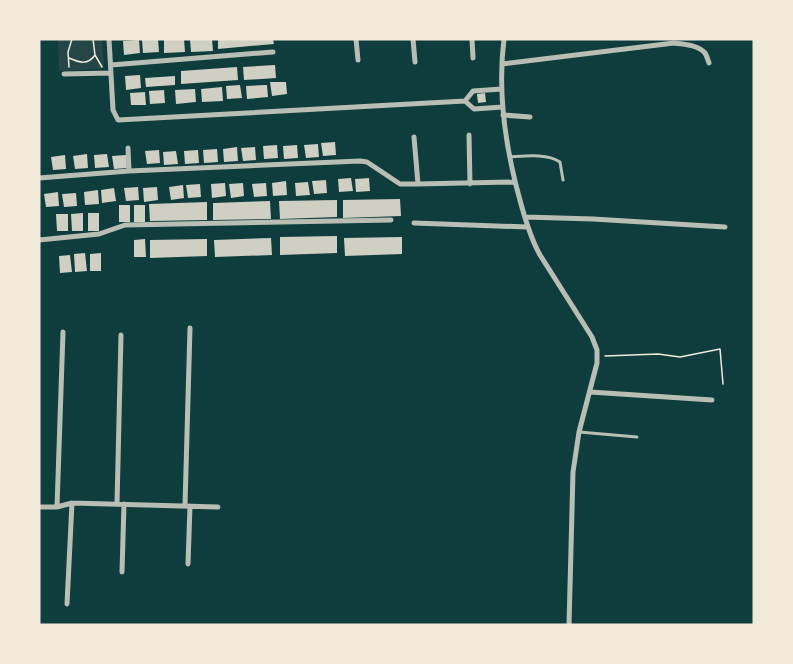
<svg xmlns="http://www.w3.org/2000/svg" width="793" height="664" font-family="'Space Grotesk',sans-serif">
  <rect width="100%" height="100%" fill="#0f3d3e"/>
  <!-- green -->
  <path fill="#244646" d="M58 39H102L104 66 99 69 59 71Z"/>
  <!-- building -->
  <path fill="#cfcfc3" d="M158 39 159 52 143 53 142 40Z
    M184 39 185 52 164 53V40Z
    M190 39H212L213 51 191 52Z
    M218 39H273L274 44 218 49Z
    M139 40 140 53 124 55 123 41Z
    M275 65 276 78 244 80 243 67Z
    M237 67 238 80 181 84V71Z
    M140 75 141 88 126 90 125 76Z
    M175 76V85L146 87 145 78Z
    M270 82H286L287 94 272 96Z
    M240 85 242 98 227 99 226 86Z
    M267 85 268 97 247 99 246 86Z
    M222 87 223 101 202 102 201 89Z
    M195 89 196 102 176 104 175 90Z
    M164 90 165 103 150 104 149 91Z
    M145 92 146 105H131L130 93Z
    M485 93 486 102 478 103 477 94Z
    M335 142 336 155 323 156 321 143Z
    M318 144 319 157 306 158 304 145Z
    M277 145 278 158 264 159 263 146Z
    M297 145 298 158 284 159 283 146Z
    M237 147 238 161 224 162 223 149Z
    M255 147 256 160 243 161 241 148Z
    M217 149 218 162 204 163 203 150Z
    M159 150 160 163 147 164 145 151Z
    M198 150 199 163 185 164 184 151Z
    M176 151 178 164 164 165 163 152Z
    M87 154 88 168 75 169 73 156Z
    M107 154 109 167 95 168 94 155Z
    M65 155 66 169 53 170 51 157Z
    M126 155 127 168 114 169 112 156Z
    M351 178 353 191 339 192 338 179Z
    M369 178 370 191 356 192 355 179Z
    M326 180 327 193 314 194 312 181Z
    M286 181 287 195 273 196 272 183Z
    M308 182 310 195 296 196 295 183Z
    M225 183 226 196 212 198 211 184Z
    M243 183 244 196 231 198 229 184Z
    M266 183 267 196 254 197 252 184Z
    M200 184 201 197 188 198 186 185Z
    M183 185 184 198 171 200 169 187Z
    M138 187 139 200 126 201 124 188Z
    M157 187 158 200 144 202 143 188Z
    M114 188 116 201 102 203 101 190Z
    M98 190 99 204 85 205 84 192Z
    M58 192 59 206 46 207 44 194Z
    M76 193 77 206 64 207 62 194Z
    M400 199 401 216 343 218V200Z
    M337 200V217L280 219 279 201Z
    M270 201 271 219 213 220V203Z
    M207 202V220L150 221 149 204Z
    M119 205H130V222H119Z
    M134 205H145V222H134Z
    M83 213V231H72L71 214Z
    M88 213H99V231H88Z
    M56 214H68V231H57Z
    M337 236V253L280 255V237Z
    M402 237V254L345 256 344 238Z
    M271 238 272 255 215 257 214 240Z
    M145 239 146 257H134V240Z
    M207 239V256L150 258V240Z
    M85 253 87 271 75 272 74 254Z
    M101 253V271H90V254Z
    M70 255 72 272 60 273 59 256Z"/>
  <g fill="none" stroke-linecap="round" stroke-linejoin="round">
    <!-- path -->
    <path stroke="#f1e9da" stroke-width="1.5" d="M95 55 102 67
      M69 58C80 63 88 65 95 55L93 39
      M69 67 68 52 72 39
      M605 356 658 354 680 357 720 349 723 384"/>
    <!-- service -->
    <path stroke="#b8beb3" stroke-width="3" d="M510 157C525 156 547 153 560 162L563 180
      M579 432 637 437"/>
    <!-- minor -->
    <path stroke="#b8beb3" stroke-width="5" d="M109 39 113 110 118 120 465 101
      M356 39 358 60
      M413 39 415 62
      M472 39 473 58
      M504 39C497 94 506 151 521 204 526 222 531 239 540 255L592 337 597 350V363L579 432 573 472 569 625
      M502 64 674 43C684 44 698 45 705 53 707 56 708 60 709 63
      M111 65 273 52
      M64 74 111 73
      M465 101 473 91 502 89
      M465 101 474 109 503 107
      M503 115 530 117
      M469 135 470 184
      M414 137 418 184
      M128 148 129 171
      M39 178 129 171 360 161 367 162 400 184H418L515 182
      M525 217 593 219 725 227
      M414 223 527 227
      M39 240 99 234 125 225 391 220
      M590 392 712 400
      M117 504 121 335
      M185 505 190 328
      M39 507H57L72 503 218 507
      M57 507 63 332
      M188 564 190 506
      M122 572 124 504
      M67 604 72 503"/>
  </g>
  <!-- border -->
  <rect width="793" height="664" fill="none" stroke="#f1e9da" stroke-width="81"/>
</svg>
